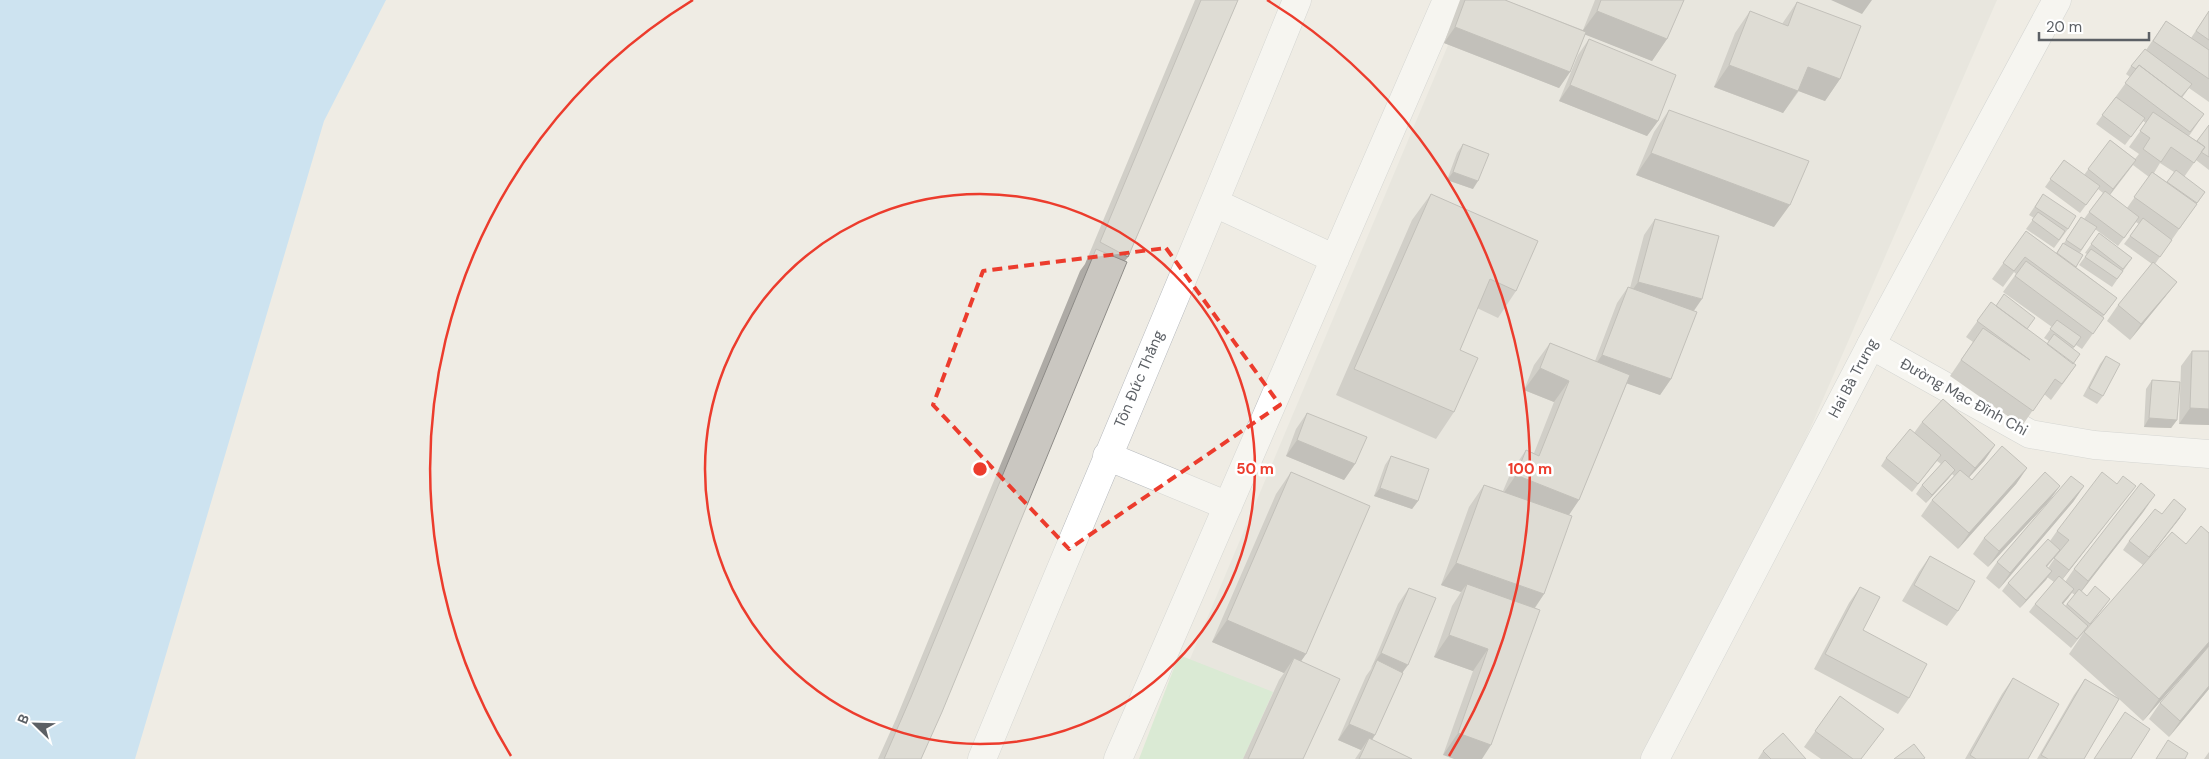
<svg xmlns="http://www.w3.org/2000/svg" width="2209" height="759" font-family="'DM Sans',sans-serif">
  <rect width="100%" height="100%" fill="#efece4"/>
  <!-- industrial -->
  <path fill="#e0ded8" d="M1467 0H1997L1666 759H1148Z"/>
  <!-- green -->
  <path fill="#c0e7c0" d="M1179 655 1273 692 1243 759H1139Z"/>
  <!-- water -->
  <path fill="#a4d7ff" d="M0 0H386L324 121 135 759H0Z"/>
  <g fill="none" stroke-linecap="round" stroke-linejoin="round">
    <!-- street casing -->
    <g stroke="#b7babe" stroke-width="29">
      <path id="street" d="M1215 203 1335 259
        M1871 345 2030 434 2094 445 2209 454
        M1107 456 1228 506
        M982 759C1086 506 1195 254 1297 0
        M1118 759 1447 0"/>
    </g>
    <!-- secondary casing -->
    <g stroke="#b7bbc0" stroke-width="29">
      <path id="secondary" d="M1655 759 1871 345 2057 0"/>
    </g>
    <!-- street -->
    <use href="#street" stroke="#fff" stroke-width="28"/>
    <!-- secondary -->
    <use href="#secondary" stroke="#fff" stroke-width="28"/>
  </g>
  <!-- wall -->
  <path fill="#aeaba6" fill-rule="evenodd" d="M1195 0H1238L1128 257 1125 261 921 759H878L896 719 1080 271 1085 264Z
    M1460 0H1505L1583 30 1595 0H1684L1667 39 1652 61 1585 34 1570 72 1559 88 1444 43Z
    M1797 2 1840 79 1825 101 1799 91 1783 113 1714 87 1735 33 1750 11 1782 24Z
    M2209 11V102L2189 88 2182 98 2204 114 2189 136 2197 141 2209 125V170L2196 160 2184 177 2205 192 2155 264 2177 282 2165 297 2130 340 2107 321 2118 305 2152 264 2124 244 2139 224 2136 222 2118 246 2095 229 2080 253 2076 267 2117 298 2103 317 2104 318 2082 349 2076 345 2073 349 2074 364 2076 365 2065 381 2051 400 2044 394 2022 426 1950 376 1973 342 1966 337 1991 302 2047 344 2049 341 2044 338 2052 327 2003 292 2016 274 2014 272 2003 287 1992 279 2026 231 2056 253 2063 243H2064L2081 217 2084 219 2103 193 2098 189 2080 213 2045 187 2064 160 2084 175 2110 140 2135 159 2139 154 2129 147 2146 123 2143 121 2125 145 2096 124 2130 77 2126 74 2131 66 2146 50 2166 21 2191 38ZM2160 163 2174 172 2167 182 2154 173ZM2133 165 2149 177 2127 208 2110 195Z
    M1589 39 1658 121 1647 136 1559 101 1578 55Z
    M1669 110 1774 227 1636 175 1654 132Z
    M1463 144 1473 189 1447 180 1457 153Z
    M1431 194 1516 291 1498 318 1477 308 1460 350 1454 412 1436 439 1336 395 1412 220Z
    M2043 194 2068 229 2054 248 2026 229 2034 218 2029 215Z
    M1655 219 1694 311 1671 379 1660 395 1627 383 1579 500 1569 515 1544 594 1535 608 1491 745 1443 755 1473 671 1434 657 1452 606 1461 592 1441 585 1469 507 1484 485 1503 491 1511 472 1526 450 1534 453 1554 402 1524 390 1534 365 1550 343 1595 361 1617 303 1628 287 1630 288 1644 235Z
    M2099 233 2132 258 2112 287 2079 265 2087 254 2085 253Z
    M2192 351 2209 425 2179 424 2181 366Z
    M2106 356 2103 396 2097 404 2083 396 2100 364Z
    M2152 380 2177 420 2171 428 2144 427 2146 389Z
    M1307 413 1355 464 1344 480 1286 456 1296 429Z
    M1922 422 1995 445 1984 461 1969 477 1972 480 2027 468 2016 484 1958 549 1921 516 1932 500 1954 476 1952 474 1926 503 1916 494 1922 485 1941 464 1937 461 1912 492 1881 466 1886 458 1914 433Z
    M1391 456 1418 501 1412 509 1374 496 1385 465Z
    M1291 472 1306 654 1301 661 1303 759H1243L1279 680 1284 673 1212 642 1276 494Z
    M2060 486 2049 501 1988 567 1973 554 1984 538Z
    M2084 486 2073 502 1999 589 1986 578 1997 562Z
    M2124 501 2062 580 2065 582 2074 569 2144 511 2081 592 2087 596 2104 607 2071 648 2029 612 2035 604 2054 582 2047 577 2020 608 2002 591 2008 583 2050 541 2057 531ZM2057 554V555L2048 568 2047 567ZM2072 593 2075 595 2065 606 2063 604Z
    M2162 514 2180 518 2143 565 2123 550 2129 541Z
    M2209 533V689L2169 737 2149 719 2160 703 2200 656 2143 721 2119 699 2084 759H2037L2074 695 2085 679 2118 698 2069 654 2084 632 2186 544Z
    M1930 556 1958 611 1947 626 1902 601 1919 572Z
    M1860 587 1863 630 1909 698 1898 714 1814 669 1849 603Z
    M1409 588 1403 673 1375 735 1372 740 1412 759H1355L1361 750 1338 740 1366 676 1371 669 1398 604Z
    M2013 678 2028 759H1965L2002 694Z
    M1840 696 1862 759H1821L1804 747Z
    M1763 751 1806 759H1758Z
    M2209 752V759H2204Z"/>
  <!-- shaded-wall -->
  <path fill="#8d8b87" d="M1831 0H1872L1862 14Z
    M1597 11 1667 39 1652 61 1581 33Z
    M1455 27 1570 72 1559 88 1444 43Z
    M1729 65 1798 91 1783 113 1714 87Z
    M1808 67 1840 79 1825 101 1793 89Z
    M1570 85 1658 121 1647 136 1559 101Z
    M1651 153 1790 205 1774 227 1636 175Z
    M2136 160 2130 168 2108 197 2113 189Z
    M1453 172 1478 181 1473 189 1447 180Z
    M1638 282 1702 299 1691 315 1627 298Z
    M2177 282 2165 297 2130 340 2141 324Z
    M1602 355 1671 379 1660 395 1591 371Z
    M1540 368 1569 381 1554 402 1524 390Z
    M2190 408 2209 409V425L2179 424Z
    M2149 418 2177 420 2171 428 2144 427Z
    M1297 440 1355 464 1344 480 1286 456Z
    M1995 445 1984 461 1963 484 1975 468Z
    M2027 468 2016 484 1958 549 1969 533Z
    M1955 470 1949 478 1926 503 1932 495Z
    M1516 475 1579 500 1564 522 1501 497Z
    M2060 486 2049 501 1988 567 1999 551Z
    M2084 486 2073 502 1999 589 2010 573Z
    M2136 486 2124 501 2058 585 2069 570Z
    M1380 488 1418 501 1412 509 1374 496Z
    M2155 495 2144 511 2077 597 2088 581Z
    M2186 509 2180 518 2143 565 2149 557Z
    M2060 550 2054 558 2040 574 2046 566Z
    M1456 563 1544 594 1529 616 1467 584 1461 592 1441 585Z
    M2052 571 2046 580 2020 608 2026 600Z
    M2074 589 2068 598 2056 612 2062 603Z
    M2110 599 2104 607 2084 632 2090 624Z
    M1227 620 1306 654 1291 676 1294 658 1284 673 1212 642Z
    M1449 635 1488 649 1473 671 1434 657Z
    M2209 642V646L2143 721 2159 699Z
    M1381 653 1408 665 1397 680 1377 660 1370 669Z
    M2209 686V689L2169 737 2180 721Z
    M1349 724 1375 735 1364 751 1369 738 1361 750 1338 740Z
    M1458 733 1491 745 1482 759H1454L1443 755Z"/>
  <!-- building -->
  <path fill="#cac7c1" stroke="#8d8b87" d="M1201 0H1238L1128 257 1100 242Z
    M1465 0H1505L1586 32 1570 72 1455 27Z
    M1601 0H1684L1667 39 1597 11Z
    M1797 2 1861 26 1840 79 1808 67 1798 91 1729 65 1750 11 1788 26Z
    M2209 11V40L2196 31Z
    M2166 21 2209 50V79L2153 41Z
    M1589 39 1676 75 1658 121 1570 85Z
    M2145 49 2192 84 2181 97 2139 65 2136 69 2131 66Z
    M2139 65 2204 114 2190 132 2125 83Z
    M2116 97 2145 118 2131 137 2102 115Z
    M1669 110 1809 161 1790 205 1651 153Z
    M2153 112 2205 147 2194 163 2171 147 2161 162 2143 149 2150 138 2140 131Z
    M2209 125V157L2201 152 2205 147 2197 141Z
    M2110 140 2136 160 2113 189 2088 169Z
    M1463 144 1489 154 1478 181 1453 172Z
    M2064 160 2100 186 2086 205 2050 179Z
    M2176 170 2205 192 2197 203 2167 182Z
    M2152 172 2197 204 2179 229 2134 197Z
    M2105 191 2139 217 2124 238 2089 212Z
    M1431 194 1538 241 1516 291 1490 279 1460 350 1478 358 1454 412 1354 369Z
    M2043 194 2076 216 2068 229 2035 207Z
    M2038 212 2065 231 2059 240 2032 220Z
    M2081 217 2097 227 2081 250 2066 240Z
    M2143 218 2172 240 2160 257 2130 236Z
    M1655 219 1719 236 1702 299 1638 282Z
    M2026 231 2117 298 2104 315 2025 257 2014 271 2003 263Z
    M2099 233 2132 258 2123 269 2091 244Z
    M2063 243 2083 255 2076 267 2057 253Z
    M1096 249 1127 262 942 712 921 759H884L911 697Z
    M2091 249 2123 271 2117 279 2085 257Z
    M2026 261 2104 318 2093 334 2015 276Z
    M2153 262 2177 282 2141 324 2118 305Z
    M1628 287 1697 312 1671 379 1602 355Z
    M2004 294 2035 318 2027 329 1996 306Z
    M1991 302 2076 365 2062 384 2055 379 2033 411 1961 360 1983 328 2030 360 1977 321Z
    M2057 320 2081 337 2074 347 2050 329Z
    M2054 334 2080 354 2073 364 2047 344Z
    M1550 343 1630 375 1579 500 1516 475 1526 450 1539 456 1569 381 1540 368Z
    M2192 351H2209V409L2190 408Z
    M2106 356 2120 364 2103 396 2089 388Z
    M2152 380 2180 382 2177 420 2149 418Z
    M1943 399 1995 445 1975 468 1922 422Z
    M1307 413 1367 437 1355 464 1297 440Z
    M1910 429 1941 455 1918 484 1886 458Z
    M2002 446 2027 468 1969 533 1932 500 1960 470 1972 480Z
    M1391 456 1429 469 1418 501 1380 488Z
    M1945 460 1955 470 1932 495 1922 485Z
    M1291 472 1370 506 1306 654 1227 620Z
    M2045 472 2060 486 1999 551 1984 538Z
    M2102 472 2117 484 2123 476 2136 486 2069 570 2054 558 2069 540 2057 531Z
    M2071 476 2084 486 2010 573 1997 562Z
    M2141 483 2155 495 2088 581 2074 569Z
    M1484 485 1572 516 1544 594 1456 563Z
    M2174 499 2186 509 2149 557 2129 541 2155 509 2162 514Z
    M2201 526 2209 533V642L2159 699 2084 632 2172 532 2186 544Z
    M2048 539 2060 550 2046 566 2052 571 2026 600 2008 583Z
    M1930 556 1975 581 1958 611 1914 585Z
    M2059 576 2074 589 2062 603 2088 626 2077 639 2035 604Z
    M1467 584 1540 610 1491 745 1458 733 1488 649 1449 635Z
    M2095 586 2110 599 2090 624 2067 604 2079 589 2087 596Z
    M1860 587 1880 597 1863 630 1927 664 1909 698 1825 654Z
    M1409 588 1436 598 1408 665 1381 653Z
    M2209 646V686L2180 721 2160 703Z
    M1294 658 1340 679 1303 759H1248Z
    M1377 660 1403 673 1375 735 1349 724Z
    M2013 678 2059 704 2028 759H1976L1970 755Z
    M2085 679 2119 699 2084 759H2048L2041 755Z
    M1840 696 1884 729 1861 759H1853L1815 731Z
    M2125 712 2150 729 2131 759H2094Z
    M1783 733 1806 759H1771L1763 751Z
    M1369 738 1412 759H1359Z
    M2168 740 2188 753 2185 759H2156Z
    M1914 744 1925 758 1923 759H1894Z"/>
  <!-- marked area -->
  <path d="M0 0H2209V759H0ZM1166 248 1280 405 1069 549 933 405 983 271Z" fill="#efece4" fill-opacity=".55" fill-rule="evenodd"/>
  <path fill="none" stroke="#ec3c2d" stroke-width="4" stroke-dasharray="10 6" stroke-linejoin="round" d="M1166 248 1280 405 1069 549 933 405 983 271Z"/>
  <!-- distance rings -->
  <g fill="none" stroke="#ec3c2d" stroke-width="2.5">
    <circle cx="980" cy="469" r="275"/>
    <path d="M511 756A550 550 0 0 1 693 0M1267 0A550 550 0 0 1 1449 756"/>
  </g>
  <g text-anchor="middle" stroke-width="5" stroke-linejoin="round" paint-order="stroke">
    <!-- street labels -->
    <g font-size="15" fill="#5c6065" stroke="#fff">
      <text transform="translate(1853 378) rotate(-62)" y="5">Hai Bà Trưng</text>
      <text transform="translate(1139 379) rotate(-67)" y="5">Tôn Đức Thắng</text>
      <text transform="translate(1964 397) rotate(29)" y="5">Đường Mạc Đĩnh Chi</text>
    </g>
  </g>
  <circle cx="980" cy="469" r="8" fill="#ec3c2d" stroke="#fff" stroke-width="2.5"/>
  <g font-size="15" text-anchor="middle" font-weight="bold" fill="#ec3c2d" stroke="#fff" stroke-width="5" stroke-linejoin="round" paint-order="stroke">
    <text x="1255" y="474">50 m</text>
    <text x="1530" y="474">100 m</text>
  </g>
  <!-- north arrow -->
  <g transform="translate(35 724) rotate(293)" stroke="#ffffff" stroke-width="4" paint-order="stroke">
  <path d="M0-4L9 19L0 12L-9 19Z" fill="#5c6065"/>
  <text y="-8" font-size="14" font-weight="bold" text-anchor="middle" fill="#5c6065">B</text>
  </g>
  <!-- scale -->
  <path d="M2039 32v8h110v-8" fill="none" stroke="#5c6065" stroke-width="2.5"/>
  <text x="2046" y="32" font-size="15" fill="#5c6065" stroke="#ffffff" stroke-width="4" paint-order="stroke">20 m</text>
</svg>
